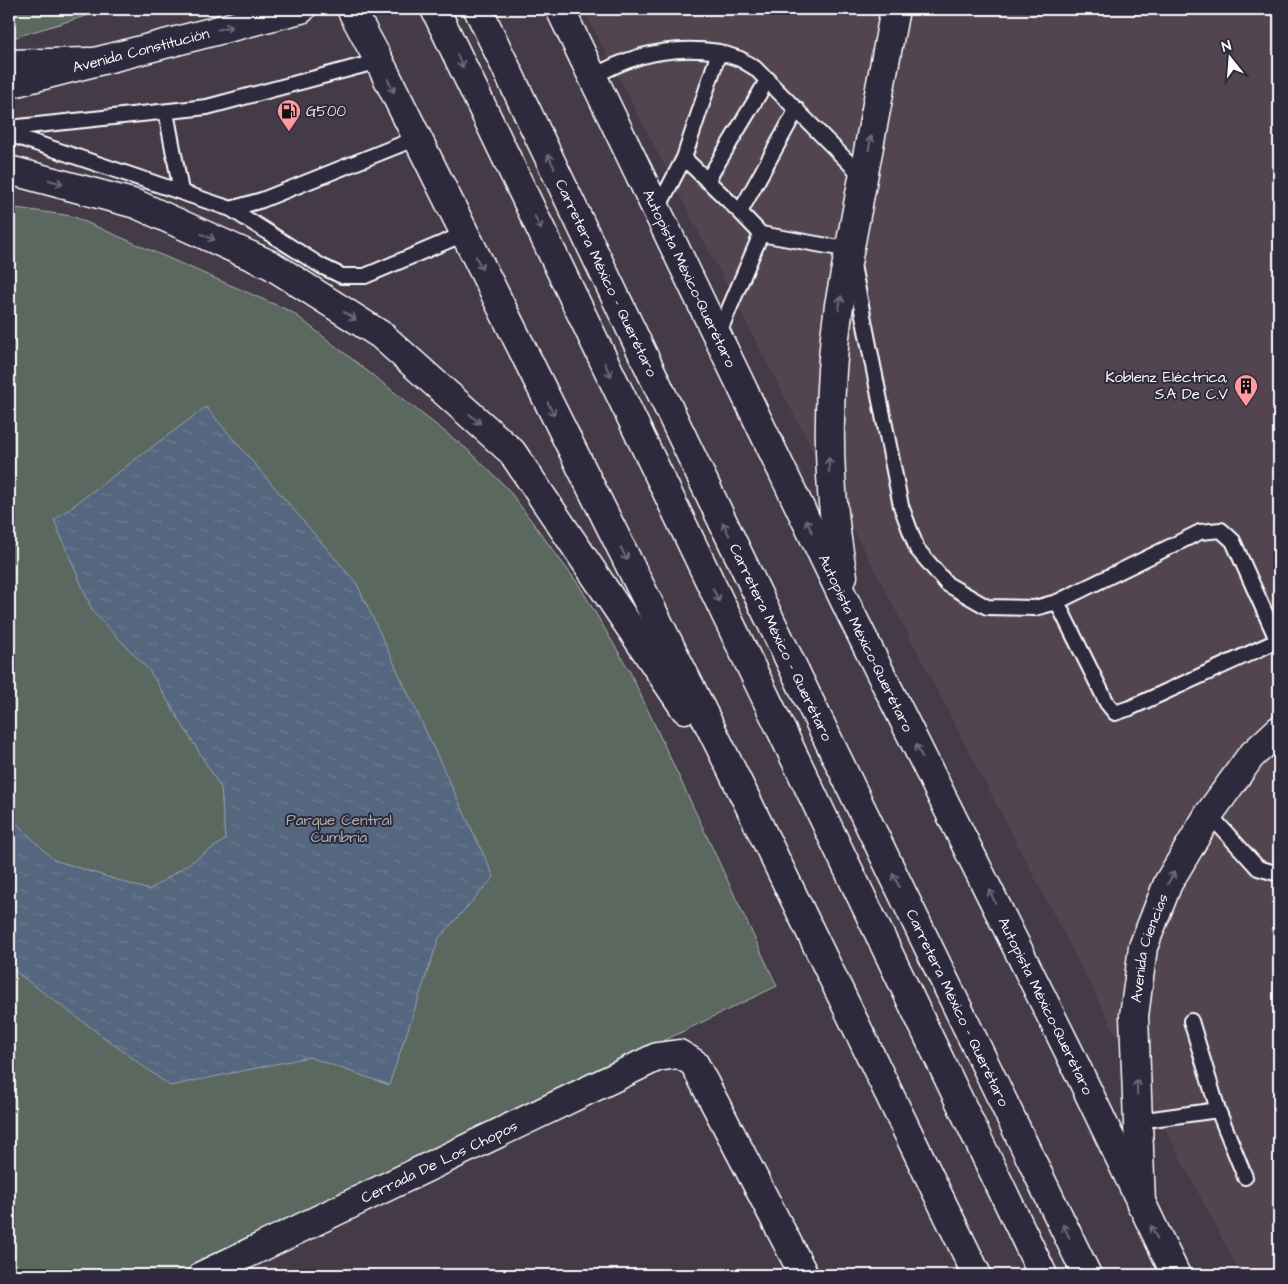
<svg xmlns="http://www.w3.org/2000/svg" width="1288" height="1284" font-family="'Architects Daughter',sans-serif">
  <defs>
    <pattern id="water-ripples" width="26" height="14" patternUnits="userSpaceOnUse" patternTransform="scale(1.25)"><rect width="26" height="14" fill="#54667f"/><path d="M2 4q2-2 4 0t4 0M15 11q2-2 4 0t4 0" fill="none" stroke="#6e7d92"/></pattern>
  </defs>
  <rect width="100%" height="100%" fill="#443a48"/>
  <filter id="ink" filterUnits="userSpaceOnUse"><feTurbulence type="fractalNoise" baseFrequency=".02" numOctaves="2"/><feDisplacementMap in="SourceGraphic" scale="10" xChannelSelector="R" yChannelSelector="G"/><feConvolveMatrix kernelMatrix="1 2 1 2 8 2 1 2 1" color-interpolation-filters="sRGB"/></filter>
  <g filter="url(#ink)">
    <!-- built -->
    <path fill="#524550" d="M583 9H1279V1275H1241Z"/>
    <!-- green -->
    <path fill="#5a685f" stroke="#acb4af" d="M9 9H109L9 39Z
      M9 207 72 216 292 312 468 450 507 488 579 585 629 670 777 986 178 1275H9Z"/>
    <!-- water -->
    <path fill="url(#water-ripples)" stroke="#98a3b2" d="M206 407 357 584 494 877 439 938 389 1085 309 1057 170 1086 9 967V816L54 860 149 890 225 840 221 788 149 670 93 612 54 520Z"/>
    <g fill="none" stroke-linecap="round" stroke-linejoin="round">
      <!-- lane casing -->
      <g stroke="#fff" stroke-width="18">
        <path id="lane" d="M719 52 740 59 755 68 863 177
          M593 77C632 54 673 45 719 52L684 158 740 212 761 234 850 250 901 506 917 549 947 584 987 607 1035 608 1057 602 1200 532 1221 530 1233 541 1279 644
          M166 112 181 191
          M9 128 207 107 379 61
          M9 134 231 209 262 200 417 138
          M707 181 768 79
          M231 209 321 266 342 276H365L464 234
          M657 210 684 158
          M740 212 797 109
          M718 335 761 234
          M1057 602 1107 703 1115 713 1130 708 1279 640
          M1209 814 1258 868 1279 874
          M1191 1021 1218 1110 1245 1177
          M1138 1121 1218 1110"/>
      </g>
      <!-- street casing -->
      <g stroke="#fff" stroke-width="31">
        <g id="street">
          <path id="s1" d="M203 1275 657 1057 679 1054 694 1063 804 1275"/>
        </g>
      </g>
      <!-- secondary casing -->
      <g stroke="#fff" stroke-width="31">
        <g id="secondary">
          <path id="s2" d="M9 84 301 9"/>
          <path id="s3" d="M1141 1204 1134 1016 1143 947 1168 883 1209 814 1251 756 1279 730"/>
        </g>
      </g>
      <!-- primary casing -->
      <g stroke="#fff" stroke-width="31">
        <g id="primary">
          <path d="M351 9 379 61 748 803 977 1275"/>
          <path id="s4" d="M560 9 852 616 1068 1050 1176 1275"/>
          <path d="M9 64 89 62"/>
          <path d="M9 170 136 204 271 265 381 335 512 452 685 709"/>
          <path d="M843 576C826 485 826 396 839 305L895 9"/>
        </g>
      </g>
      <!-- highway casing -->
      <g stroke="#fff" stroke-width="31">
        <g id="highway">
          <path d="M435 9 1043 1275"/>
          <path id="s5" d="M478 9 731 539 1087 1275"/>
        </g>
      </g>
      <!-- lane -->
      <use href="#lane" stroke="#2f2a3d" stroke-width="14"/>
      <!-- street -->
      <use href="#street" stroke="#2f2a3d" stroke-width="28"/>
      <!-- secondary -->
      <use href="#secondary" stroke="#2f2a3d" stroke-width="28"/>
      <!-- primary -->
      <use href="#primary" stroke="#2f2a3d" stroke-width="28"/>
      <!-- highway -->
      <use href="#highway" stroke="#2f2a3d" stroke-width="28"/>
    </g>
    <!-- one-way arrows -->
    <defs><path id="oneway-shaft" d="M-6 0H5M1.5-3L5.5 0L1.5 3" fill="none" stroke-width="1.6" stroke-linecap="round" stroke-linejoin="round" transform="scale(1.25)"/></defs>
    <g stroke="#6d6a77">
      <use href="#oneway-shaft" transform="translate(225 28) rotate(-14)"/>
      <use href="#oneway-shaft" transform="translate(460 61) rotate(64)"/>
      <use href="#oneway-shaft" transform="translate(391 86) rotate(64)"/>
      <use href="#oneway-shaft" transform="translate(870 143) rotate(-79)"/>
      <use href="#oneway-shaft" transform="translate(551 161) rotate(-116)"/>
      <use href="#oneway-shaft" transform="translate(56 182) rotate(15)"/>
      <use href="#oneway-shaft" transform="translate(538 223) rotate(64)"/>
      <use href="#oneway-shaft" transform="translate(208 237) rotate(24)"/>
      <use href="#oneway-shaft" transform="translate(479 263) rotate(64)"/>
      <use href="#oneway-shaft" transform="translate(840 303) rotate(-80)"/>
      <use href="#oneway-shaft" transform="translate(350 316) rotate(33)"/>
      <use href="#oneway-shaft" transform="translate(608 370) rotate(64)"/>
      <use href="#oneway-shaft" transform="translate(551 409) rotate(64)"/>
      <use href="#oneway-shaft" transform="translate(475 419) rotate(42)"/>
      <use href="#oneway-shaft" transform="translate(829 465) rotate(-92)"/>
      <use href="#oneway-shaft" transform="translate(809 526) rotate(-116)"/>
      <use href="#oneway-shaft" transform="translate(726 529) rotate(-116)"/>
      <use href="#oneway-shaft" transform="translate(624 554) rotate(64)"/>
      <use href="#oneway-shaft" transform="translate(716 595) rotate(64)"/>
      <use href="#oneway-shaft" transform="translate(919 751) rotate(-116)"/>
      <use href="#oneway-shaft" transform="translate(1171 878) rotate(-61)"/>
      <use href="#oneway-shaft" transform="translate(896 880) rotate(-116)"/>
      <use href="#oneway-shaft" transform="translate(992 896) rotate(-116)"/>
      <use href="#oneway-shaft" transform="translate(1137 1087) rotate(-92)"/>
      <use href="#oneway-shaft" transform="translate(1066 1231) rotate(-116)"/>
      <use href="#oneway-shaft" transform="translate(1154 1232) rotate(-116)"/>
    </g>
  </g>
  <!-- icons -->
  <defs>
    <g id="fuel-pin" transform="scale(1.25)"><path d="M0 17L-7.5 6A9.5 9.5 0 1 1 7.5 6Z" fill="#ff9aa2" stroke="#2f2a3d"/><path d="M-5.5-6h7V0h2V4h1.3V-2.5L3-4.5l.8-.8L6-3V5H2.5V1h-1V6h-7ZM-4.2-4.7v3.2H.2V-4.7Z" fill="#111"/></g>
    <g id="building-pin" transform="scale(1.25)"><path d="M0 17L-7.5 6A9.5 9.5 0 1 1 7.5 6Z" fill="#ff9aa2" stroke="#2f2a3d"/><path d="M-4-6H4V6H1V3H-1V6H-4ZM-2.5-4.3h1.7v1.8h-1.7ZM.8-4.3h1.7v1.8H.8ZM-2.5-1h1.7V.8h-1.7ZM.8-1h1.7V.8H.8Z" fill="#111"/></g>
  </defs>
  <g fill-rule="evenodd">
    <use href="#fuel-pin" x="289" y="111"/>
    <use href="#building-pin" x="1246" y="386"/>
  </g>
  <g text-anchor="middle" stroke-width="4" stroke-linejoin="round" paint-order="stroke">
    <!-- street labels -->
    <g font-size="15" fill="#fff" stroke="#2f2a3d">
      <text dy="5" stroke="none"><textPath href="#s2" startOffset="136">Avenida Constitución</textPath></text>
      <text dy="5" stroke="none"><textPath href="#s5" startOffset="298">Carretera México - Querétaro</textPath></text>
      <text dy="5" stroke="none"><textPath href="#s4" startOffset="299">Autopista México-Querétaro</textPath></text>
      <text dy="5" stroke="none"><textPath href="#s5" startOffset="702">Carretera México - Querétaro</textPath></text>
      <text dy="5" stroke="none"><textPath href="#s4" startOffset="704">Autopista México-Querétaro</textPath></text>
      <text dy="5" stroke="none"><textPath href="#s3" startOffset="258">Avenida Ciencias</textPath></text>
      <text dy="5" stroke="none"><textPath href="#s4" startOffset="1109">Autopista México-Querétaro</textPath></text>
      <text dy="5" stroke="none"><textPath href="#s5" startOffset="1108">Carretera México - Querétaro</textPath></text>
      <text dy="5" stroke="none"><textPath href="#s1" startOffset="262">Cerrada De Los Chopos</textPath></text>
    </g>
    <!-- poi labels -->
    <g font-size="15" fill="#fff" stroke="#2f2a3d" text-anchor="start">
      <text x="306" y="116">G500</text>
      <text x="1228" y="382" text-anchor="end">Koblenz Eléctrica,<tspan x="1228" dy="17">S.A De C.V</tspan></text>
    </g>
    <!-- park labels -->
    <g font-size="15" fill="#acb4af" stroke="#2f2a3d">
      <text x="339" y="825">Parque Central<tspan x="339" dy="17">Cumbria</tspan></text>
    </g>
  </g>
  <!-- margin -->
  <rect width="1288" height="1284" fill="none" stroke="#2f2a3d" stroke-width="30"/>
  <rect x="15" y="15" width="1258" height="1254" fill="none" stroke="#fff" stroke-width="2" filter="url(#ink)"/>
  <!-- north arrow -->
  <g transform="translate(1230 58) rotate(343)" stroke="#2f2a3d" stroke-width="4" paint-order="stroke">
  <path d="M0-4L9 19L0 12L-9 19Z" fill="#ffffff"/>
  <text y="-8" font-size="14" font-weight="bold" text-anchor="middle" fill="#ffffff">N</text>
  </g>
</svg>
